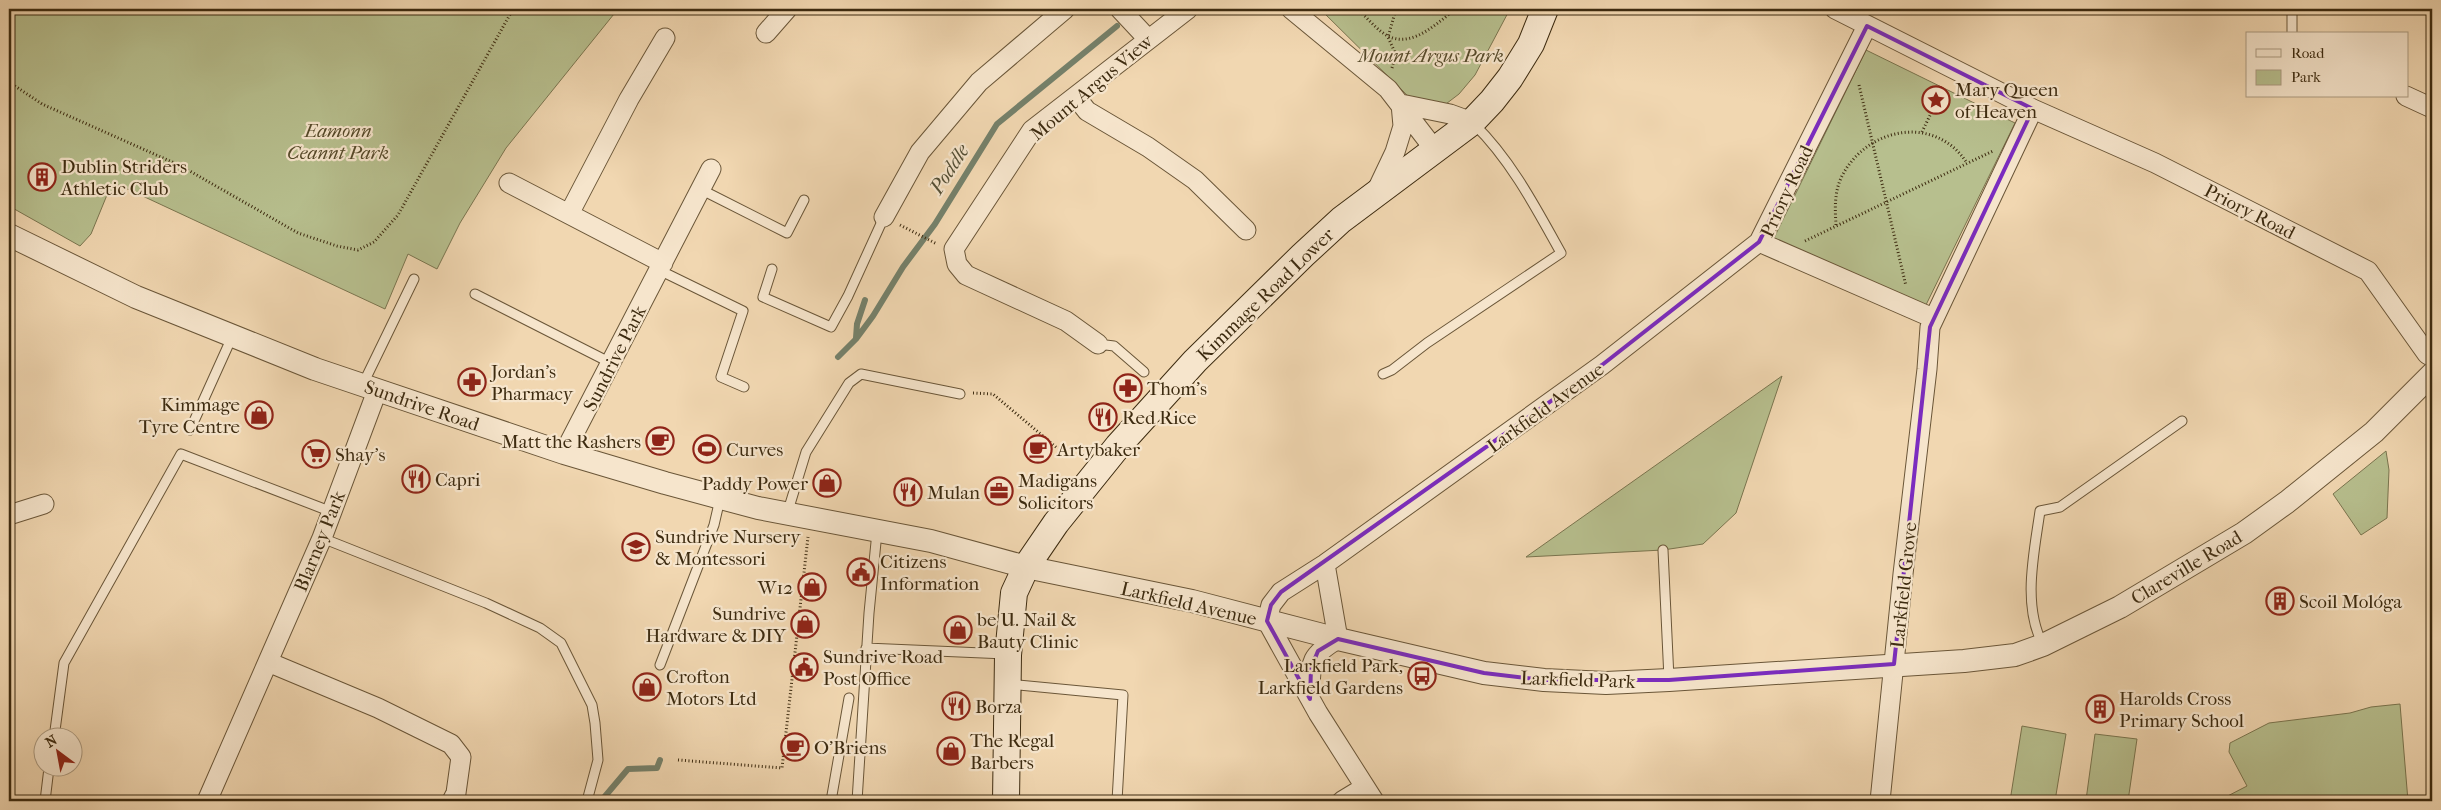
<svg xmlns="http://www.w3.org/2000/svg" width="2441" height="810" font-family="'IM FELL French Canon',serif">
  <rect width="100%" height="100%" fill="#f1d7b1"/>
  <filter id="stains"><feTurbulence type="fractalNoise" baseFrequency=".004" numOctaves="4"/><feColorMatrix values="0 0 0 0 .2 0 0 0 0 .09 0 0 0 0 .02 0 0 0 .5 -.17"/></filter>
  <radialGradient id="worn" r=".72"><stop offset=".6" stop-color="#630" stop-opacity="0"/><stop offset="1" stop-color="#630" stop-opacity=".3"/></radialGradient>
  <!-- green -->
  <path fill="#b7bf8e" stroke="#7a754f" d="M9 9H618L506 148 460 223 437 269 408 254 385 309 119 185 107 195 91 234 80 246 9 206Z
    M1320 9H1510L1475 75 1459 94 1438 110 1413 101Z
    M1866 50 2015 123 1923 311 1774 238Z
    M1782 376 1736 513 1703 544 1663 550 1526 557Z
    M2386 451 2389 470 2387 518 2361 535 2333 494Z
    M2400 704 2408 801H2218L2247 786 2229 752 2230 743 2269 723 2350 713 2371 707Z
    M2022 726 2066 734 2055 801H2010Z
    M2095 734 2137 739 2128 801 2086 800Z"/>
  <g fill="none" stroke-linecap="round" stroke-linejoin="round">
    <!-- stream -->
    <path stroke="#75816b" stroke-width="6" d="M856 338 857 324 865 300
      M838 357 856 339 873 316 903 267 935 224 997 124 1117 26
      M601 801 628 769 657 768 660 760"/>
    <!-- service casing -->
    <g stroke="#6a5638" stroke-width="11">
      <path id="service" d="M2292 34V9
        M700 189 787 233 804 200
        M772 269 763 297 831 327 848 296 884 217
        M659 270 743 311 721 377 744 387
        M475 294 611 363
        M1098 344 1114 346 1144 372
        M1383 374 1392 370 1427 343 1561 253C1536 208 1511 160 1474 124
        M363 384 414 279
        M190 430 232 337
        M787 514 806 452 849 383 861 374 960 394
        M322 538 486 603 540 628 561 643 592 705 595 723 598 760 587 801
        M1663 550 1669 679
        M2043 645C2022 605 2034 554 2040 511L2060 507 2182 421
        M866 648 1006 654
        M660 665 714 525 720 499
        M1009 684 1123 695 1117 801
        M54 738 64 663 181 454 332 512
        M45 801 49 768
        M831 801 849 698
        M857 801 869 613 877 532"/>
    </g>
    <!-- minor casing -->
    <g stroke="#6a5638" stroke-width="21">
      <path id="minor" d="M1120 9 1148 39
        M1291 9 1388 89 1435 150
        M1835 9 2033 109 2155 163 2368 271 2427 354 2432 357
        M766 33 787 9
        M2406 96 2432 108
        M1076 97 1087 111 1148 147 1195 180 1246 230
        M1401 104 1450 114 1472 122
        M509 183 663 263
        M1376 192 1395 152 1403 126 1401 104
        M569 214 629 99 665 38
        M884 217 920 152 979 82 1065 9
        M1759 242 1933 318
        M1098 344 1066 321 966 275 957 264 954 249 1032 130 1188 9
        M564 453 711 169
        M9 515 44 504
        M268 662 378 708 451 744 461 757 456 793 452 801
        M1310 698C1311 664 1307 657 1338 639L1325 564
        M207 801 322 538 377 391
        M1342 801 1365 787
        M1374 801 1318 713 1267 621 1271 605 1281 592 1325 564 1602 365 1759 242 1867 26
        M1880 801 1903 574 1927 369 1930 327 2033 109"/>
    </g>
    <!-- tertiary casing -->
    <g stroke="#6a5638" stroke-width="24">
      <path id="tertiary" d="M9 235 136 297 315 369 564 453 665 483 758 508 931 541 1026 567 1192 601 1338 639 1484 673 1544 680 1606 683 1669 680 1964 661 2015 655 2043 645 2120 607 2244 533 2287 502 2374 432 2432 374"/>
    </g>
    <!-- secondary casing -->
    <g stroke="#3d2b10" stroke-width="28">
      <path id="secondary" d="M1006 801 1008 655 1014 593 1026 567 1056 523 1118 446 1195 361 1303 255 1341 220 1472 122 1492 101 1510 78 1531 44 1545 9"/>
    </g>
    <!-- path -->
    <path stroke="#3d2b10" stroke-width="3" stroke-dasharray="1 2.5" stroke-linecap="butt" d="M1357 9C1367 17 1378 32 1390 37 1414 47 1438 22 1456 9
      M1392 68 1396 55 1388 37 1396 9
      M9 82 42 104 181 166 298 233 337 246 358 250 374 242 398 215 513 9
      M1859 85 1906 286
      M1922 132 1933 109
      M900 225 937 244
      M1836 225C1835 209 1834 192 1842 176 1867 127 1935 114 1967 163
      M1805 241 1993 151
      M973 393 993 394 1057 448
      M678 760 782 768 808 537"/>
    <!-- service -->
    <use href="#service" stroke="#f6e5cc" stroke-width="9"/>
    <!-- minor -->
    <use href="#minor" stroke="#f6e5cc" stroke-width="19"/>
    <!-- tertiary -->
    <use href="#tertiary" stroke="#f6e5cc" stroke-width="22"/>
    <!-- secondary -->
    <use href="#secondary" stroke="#f6e5cc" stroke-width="26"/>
  </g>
  <!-- marked area -->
  <path fill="none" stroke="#7b2cbf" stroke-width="4" stroke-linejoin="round" d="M1867 26 2033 109 1930 327 1894 664 1669 680H1544L1484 673 1338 639 1318 651 1311 668 1310 699 1267 621 1271 605 1281 592 1602 365 1759 242Z"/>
  <!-- icons -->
  <defs>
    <g id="sight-ring" transform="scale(1.4375)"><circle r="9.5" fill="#f6e5cc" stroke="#8f2418" stroke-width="1.5"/><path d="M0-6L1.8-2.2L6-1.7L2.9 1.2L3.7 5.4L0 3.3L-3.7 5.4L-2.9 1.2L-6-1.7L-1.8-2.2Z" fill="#8f2418"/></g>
    <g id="building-ring" transform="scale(1.4375)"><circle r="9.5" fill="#f6e5cc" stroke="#8f2418" stroke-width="1.5"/><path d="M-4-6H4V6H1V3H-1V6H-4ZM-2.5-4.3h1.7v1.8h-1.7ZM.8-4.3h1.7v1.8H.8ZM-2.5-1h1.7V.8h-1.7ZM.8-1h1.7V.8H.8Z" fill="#8f2418"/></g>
    <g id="pharmacy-ring" transform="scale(1.4375)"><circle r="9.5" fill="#f6e5cc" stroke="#8f2418" stroke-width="1.5"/><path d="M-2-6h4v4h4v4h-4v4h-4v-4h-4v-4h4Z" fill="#8f2418"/></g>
    <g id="shop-ring" transform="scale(1.4375)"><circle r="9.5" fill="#f6e5cc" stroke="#8f2418" stroke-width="1.5"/><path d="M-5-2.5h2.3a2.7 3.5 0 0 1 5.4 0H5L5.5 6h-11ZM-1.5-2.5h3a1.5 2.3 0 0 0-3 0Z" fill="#8f2418"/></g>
    <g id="restaurant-ring" transform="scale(1.4375)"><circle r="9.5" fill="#f6e5cc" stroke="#8f2418" stroke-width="1.5"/><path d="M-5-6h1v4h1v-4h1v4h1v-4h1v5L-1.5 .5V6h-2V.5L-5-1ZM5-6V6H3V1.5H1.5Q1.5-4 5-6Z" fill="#8f2418"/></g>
    <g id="cafe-ring" transform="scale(1.4375)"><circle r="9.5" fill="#f6e5cc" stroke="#8f2418" stroke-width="1.5"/><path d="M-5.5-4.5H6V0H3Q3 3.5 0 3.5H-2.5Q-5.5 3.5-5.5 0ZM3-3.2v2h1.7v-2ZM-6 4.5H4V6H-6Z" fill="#8f2418"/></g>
    <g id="stadium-ring" transform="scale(1.4375)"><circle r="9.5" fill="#f6e5cc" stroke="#8f2418" stroke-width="1.5"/><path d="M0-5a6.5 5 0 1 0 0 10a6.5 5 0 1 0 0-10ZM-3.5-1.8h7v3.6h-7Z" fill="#8f2418"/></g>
    <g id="supermarket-ring" transform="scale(1.4375)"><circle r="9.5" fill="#f6e5cc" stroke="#8f2418" stroke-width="1.5"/><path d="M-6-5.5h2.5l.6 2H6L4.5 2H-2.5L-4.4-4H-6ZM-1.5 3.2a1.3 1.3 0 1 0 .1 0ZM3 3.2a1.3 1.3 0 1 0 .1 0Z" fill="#8f2418"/></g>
    <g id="office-ring" transform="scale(1.4375)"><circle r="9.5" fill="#f6e5cc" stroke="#8f2418" stroke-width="1.5"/><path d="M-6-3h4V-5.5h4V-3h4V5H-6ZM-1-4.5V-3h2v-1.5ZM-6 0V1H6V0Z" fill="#8f2418"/></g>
    <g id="school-ring" transform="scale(1.4375)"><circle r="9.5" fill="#f6e5cc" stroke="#8f2418" stroke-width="1.5"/><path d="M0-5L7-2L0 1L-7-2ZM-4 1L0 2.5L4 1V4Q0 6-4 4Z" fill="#8f2418"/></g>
    <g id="civic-ring" transform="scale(1.4375)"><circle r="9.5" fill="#f6e5cc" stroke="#8f2418" stroke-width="1.5"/><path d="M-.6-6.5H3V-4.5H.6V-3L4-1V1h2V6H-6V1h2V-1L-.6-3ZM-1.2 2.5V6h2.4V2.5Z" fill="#8f2418"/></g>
    <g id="bus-ring" transform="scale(1.4375)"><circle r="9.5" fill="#f6e5cc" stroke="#8f2418" stroke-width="1.5"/><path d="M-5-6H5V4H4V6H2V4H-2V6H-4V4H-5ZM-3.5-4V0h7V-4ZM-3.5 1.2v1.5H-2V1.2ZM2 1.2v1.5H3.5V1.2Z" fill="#8f2418"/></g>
  </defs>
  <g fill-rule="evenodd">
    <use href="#sight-ring" x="1936" y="100"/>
    <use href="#building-ring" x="42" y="177"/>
    <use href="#pharmacy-ring" x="472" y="382"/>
    <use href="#pharmacy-ring" x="1128" y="388"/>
    <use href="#shop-ring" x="259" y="415"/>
    <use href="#restaurant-ring" x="1103" y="417"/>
    <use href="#cafe-ring" x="660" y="441"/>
    <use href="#stadium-ring" x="707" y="449"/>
    <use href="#cafe-ring" x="1038" y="449"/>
    <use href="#supermarket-ring" x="316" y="454"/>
    <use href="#restaurant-ring" x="416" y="479"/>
    <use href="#shop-ring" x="827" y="483"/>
    <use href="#office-ring" x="999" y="491"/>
    <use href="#restaurant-ring" x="908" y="492"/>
    <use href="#school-ring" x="636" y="547"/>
    <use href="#civic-ring" x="861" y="572"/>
    <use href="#shop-ring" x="812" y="587"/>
    <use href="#building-ring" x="2280" y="601"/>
    <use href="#shop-ring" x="805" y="624"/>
    <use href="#shop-ring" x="958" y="630"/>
    <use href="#civic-ring" x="804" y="667"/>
    <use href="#bus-ring" x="1422" y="676"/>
    <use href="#shop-ring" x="647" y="687"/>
    <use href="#restaurant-ring" x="956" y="706"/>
    <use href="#building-ring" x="2100" y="709"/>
    <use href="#cafe-ring" x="795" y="747"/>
    <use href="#shop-ring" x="951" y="751"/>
  </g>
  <g text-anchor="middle" stroke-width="4.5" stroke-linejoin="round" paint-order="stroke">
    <!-- park labels -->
    <g font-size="19" font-style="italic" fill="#554929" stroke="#f6e5cc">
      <text x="1431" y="62">Mount Argus Park</text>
      <text x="338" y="137">Eamonn<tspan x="338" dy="22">Ceannt Park</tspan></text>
    </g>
    <!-- street labels -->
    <g font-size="19" fill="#3d2b10" stroke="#f6e5cc">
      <text transform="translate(1091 87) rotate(-40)" y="7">Mount Argus View</text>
      <text transform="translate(1786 191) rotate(-65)" y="7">Priory Road</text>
      <text transform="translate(2250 211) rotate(27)" y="7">Priory Road</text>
      <text transform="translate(1265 294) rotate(-44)" y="7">Kimmage Road Lower</text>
      <text transform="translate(614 358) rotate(-63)" y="7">Sundrive Park</text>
      <text transform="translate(422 405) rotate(19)" y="7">Sundrive Road</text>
      <text transform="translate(1545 407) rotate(-36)" y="7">Larkfield Avenue</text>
      <text transform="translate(319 541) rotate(-68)" y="7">Blarney Park</text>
      <text transform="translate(2186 567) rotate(-31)" y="7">Clareville Road</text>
      <text transform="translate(1903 585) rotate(-84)" y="7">Larkfield Grove</text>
      <text transform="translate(1189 603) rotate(13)" y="7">Larkfield Avenue</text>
      <text transform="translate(1578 679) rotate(2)" y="7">Larkfield Park</text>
    </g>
    <!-- poi labels -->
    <g font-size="19" fill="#3d2b10" stroke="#f6e5cc" text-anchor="start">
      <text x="1955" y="96">Mary Queen<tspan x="1955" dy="22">of Heaven</tspan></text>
      <text x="61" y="173">Dublin Striders<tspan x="61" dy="22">Athletic Club</tspan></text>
      <text x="491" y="378">Jordan's<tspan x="491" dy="22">Pharmacy</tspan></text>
      <text x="1147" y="395">Thom's</text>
      <text x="240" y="411" text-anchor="end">Kimmage<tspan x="240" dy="22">Tyre Centre</tspan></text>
      <text x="1122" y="424">Red Rice</text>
      <text x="641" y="448" text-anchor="end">Matt the Rashers</text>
      <text x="726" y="456">Curves</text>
      <text x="1057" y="456">Artybaker</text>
      <text x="335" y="461">Shay's</text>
      <text x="435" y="486">Capri</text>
      <text x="1018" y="487">Madigans<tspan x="1018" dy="22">Solicitors</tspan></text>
      <text x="808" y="490" text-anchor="end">Paddy Power</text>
      <text x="927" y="499">Mulan</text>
      <text x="655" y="543">Sundrive Nursery<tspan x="655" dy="22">&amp; Montessori</tspan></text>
      <text x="880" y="568">Citizens<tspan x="880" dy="22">Information</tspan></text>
      <text x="793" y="594" text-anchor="end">W12</text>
      <text x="2299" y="608">Scoil Mológa</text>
      <text x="786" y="620" text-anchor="end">Sundrive<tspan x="786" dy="22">Hardware &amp; DIY</tspan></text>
      <text x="977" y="626">be U. Nail &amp;<tspan x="977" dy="22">Bauty Clinic</tspan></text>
      <text x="823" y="663">Sundrive Road<tspan x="823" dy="22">Post Office</tspan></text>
      <text x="1403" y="672" text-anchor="end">Larkfield Park,<tspan x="1403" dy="22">Larkfield Gardens</tspan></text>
      <text x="666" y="683">Crofton<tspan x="666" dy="22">Motors Ltd</tspan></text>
      <text x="2119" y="705">Harolds Cross<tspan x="2119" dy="22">Primary School</tspan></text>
      <text x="975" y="713">Borza</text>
      <text x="970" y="747">The Regal<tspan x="970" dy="22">Barbers</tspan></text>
      <text x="814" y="754">O'Briens</text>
    </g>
    <!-- water labels -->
    <g font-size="20" font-style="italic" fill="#544f36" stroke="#f6e5cc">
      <text transform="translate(949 169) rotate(-57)" y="7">Poddle</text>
    </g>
  </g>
  <!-- margin -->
  <rect width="2441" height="810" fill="none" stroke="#f1d7b1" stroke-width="30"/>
  <rect x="10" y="10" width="2421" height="790" fill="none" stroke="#3d2b10" stroke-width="2.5"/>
  <rect x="15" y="15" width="2411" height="780" fill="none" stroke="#3d2b10"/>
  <!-- legend -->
  <rect x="2246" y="32" width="162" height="65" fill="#f6e5cc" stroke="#ac9b81"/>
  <rect x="2256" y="49" width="25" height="8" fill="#f6e5cc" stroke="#ac9b81"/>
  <text x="2291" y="58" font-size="15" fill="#3d2b10">Road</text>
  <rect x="2256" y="70" width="25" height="15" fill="#b7bf8e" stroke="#ac9b81"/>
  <text x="2291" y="82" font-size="15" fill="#3d2b10">Park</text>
  <!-- north arrow -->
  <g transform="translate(58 752) rotate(328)"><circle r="24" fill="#f6e5cc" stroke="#ac9b81"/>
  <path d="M0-4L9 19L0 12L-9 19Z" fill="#8f2418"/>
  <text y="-8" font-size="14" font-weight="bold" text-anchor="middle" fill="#3d2b10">N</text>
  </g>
  <rect width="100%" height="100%" filter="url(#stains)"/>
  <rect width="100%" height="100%" fill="url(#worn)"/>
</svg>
